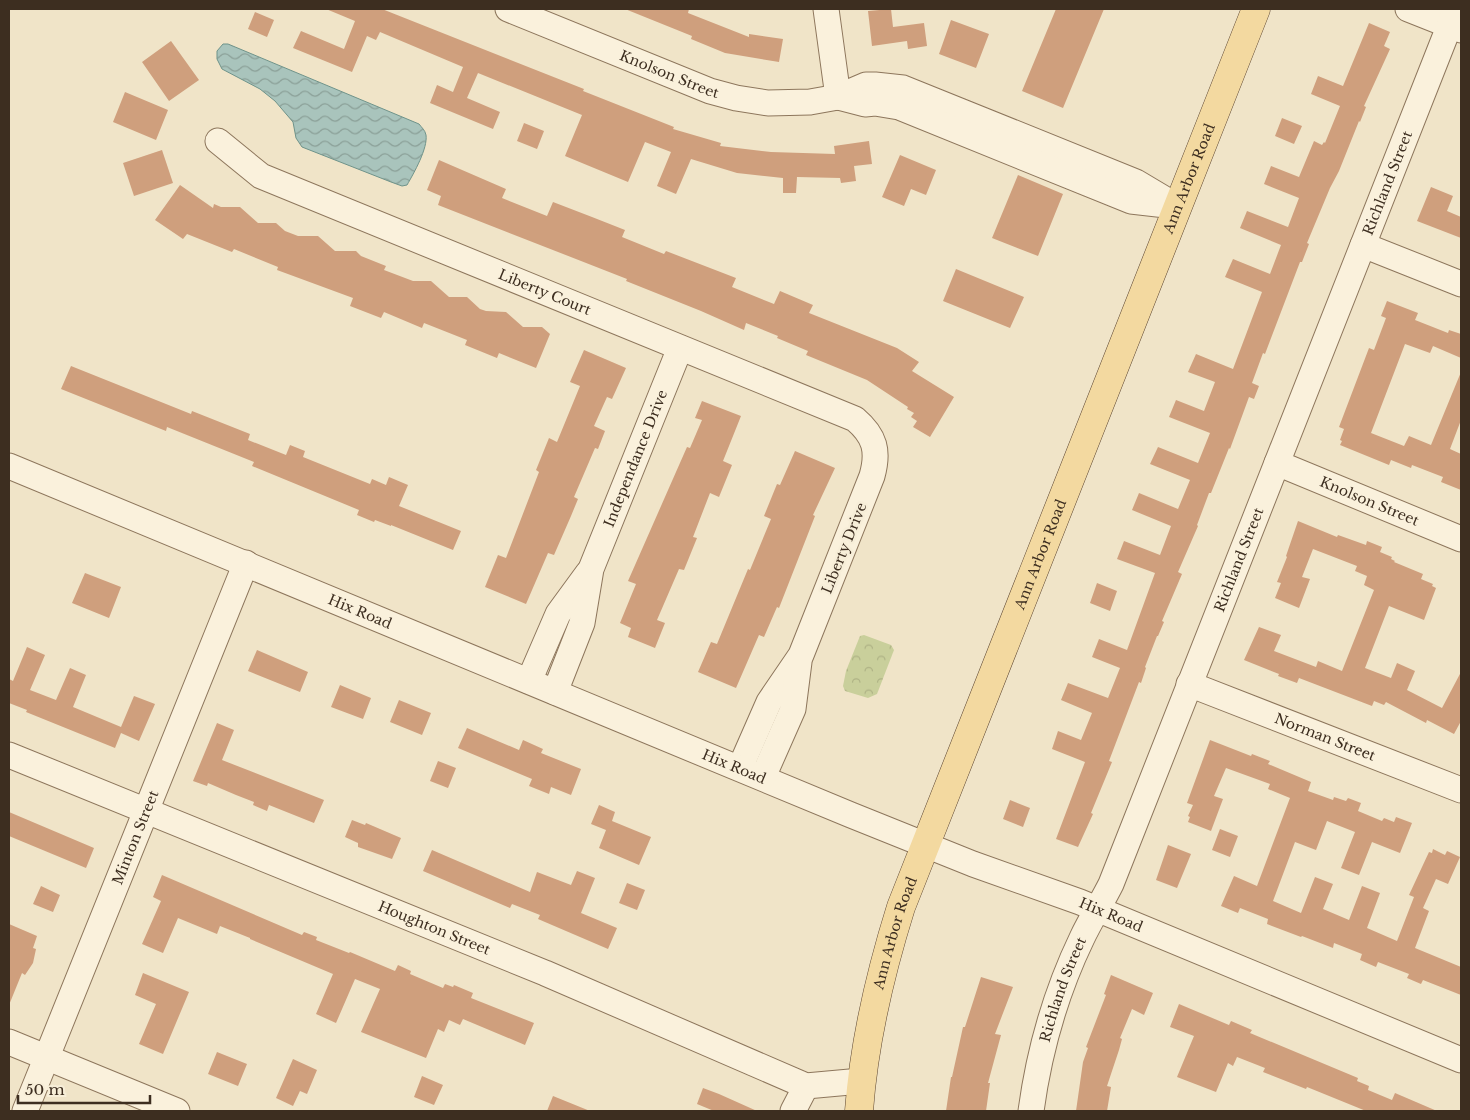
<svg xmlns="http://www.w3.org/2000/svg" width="1470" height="1120" font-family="'Libre Baskerville',serif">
  <defs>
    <pattern id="forest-crowns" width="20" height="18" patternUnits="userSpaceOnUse" patternTransform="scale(1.25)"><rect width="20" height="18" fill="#c9cf9b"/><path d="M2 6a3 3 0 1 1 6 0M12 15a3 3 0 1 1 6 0" fill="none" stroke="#aeb285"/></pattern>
    <pattern id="water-waves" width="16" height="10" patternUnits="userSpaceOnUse" patternTransform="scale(1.25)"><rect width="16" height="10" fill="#a9c4bc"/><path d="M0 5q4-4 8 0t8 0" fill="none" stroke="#8ba098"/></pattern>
  </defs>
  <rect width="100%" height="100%" fill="#f0e4c8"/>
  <!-- forest -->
  <path fill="url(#forest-crowns)" d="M864 635 891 645 894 650 877 694 868 698 845 691 843 686 846 671 860 636Z"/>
  <!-- water -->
  <path fill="url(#water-waves)" stroke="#6f938a" d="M223 44H228L419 124C422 128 425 130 426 135 428 148 414 173 407 185L402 186 391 182 302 147 296 138 293 122 275 101 260 89 222 69 217 59V51Z"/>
  <!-- building -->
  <path fill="#cf9f7d" d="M326 9H382L584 89 583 91 674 127 673 129 721 143 720 146 771 152 835 154 834 146 869 141 872 164 854 166 856 181 841 183 840 178 797 177 796 193H783V178L737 173 691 159 676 194 657 186 671 152 645 142 628 182 565 156 582 115 478 73 467 98 500 112 493 129 430 103 437 85 453 92 463 67 380 32 376 40 367 36 352 72 293 48 301 31 344 49 355 21Z
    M625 9H689L688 13 749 37V34L783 39 779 62 725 53 691 39 692 36Z
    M891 9 893 27 924 23 927 46 908 49 907 41 872 46 868 11Z
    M1056 9H1104L1063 108 1022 91Z
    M255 12 274 20 267 37 248 29Z
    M951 20 989 34 976 68 939 54Z
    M1369 23 1390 32 1384 46 1390 49 1364 106 1366 107 1360 122 1359 121 1339 171 1330 188 1307 243 1309 244 1302 262H1300L1265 354 1263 353 1252 383 1259 386 1254 399 1249 397 1230 449 1229 448 1211 493H1209L1197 525 1198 526 1178 572 1182 574 1162 621 1164 622 1158 636H1157L1145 667 1146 668 1141 683 1139 682 1109 761 1112 762 1091 813 1093 814 1078 847 1056 839 1085 762 1052 749 1058 731 1081 740 1092 713 1061 700 1068 683 1108 698 1120 668 1092 657 1099 639 1127 650 1155 573 1117 559 1124 541 1160 555 1171 526 1132 510 1139 493 1178 509 1190 480 1150 464 1158 447 1198 463 1210 433 1169 417 1176 400 1204 411 1215 382 1188 372 1196 354 1233 369 1262 292 1225 277 1233 259 1270 274 1281 245 1240 228 1247 211 1288 227 1299 198 1264 184 1271 166 1299 177 1314 141 1322 145 1324 142 1325 143 1340 106 1311 94 1318 76 1343 86Z
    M171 41 199 80 169 101 142 62Z
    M125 92 168 110 156 140 113 122Z
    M1282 118 1302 126 1294 144 1275 136Z
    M524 123 544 131 537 149 517 141Z
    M162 150 173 183 134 196 123 163Z
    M900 155 936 170 926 195 911 189 904 206 882 197Z
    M439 160 506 189 502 198 547 216 553 202 592 217 625 230 622 237 664 254 666 251 736 278 732 287 774 304 780 291 813 305 809 313 897 348 919 362 912 371 954 397 930 437 913 427 917 421 911 417 914 413 907 409 908 407 867 380 806 355 808 351 777 338 778 336 746 323 744 330 701 311 626 281 627 279 438 205 441 196 427 190Z
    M1018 175 1063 194 1038 256 992 238Z
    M180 185 213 208 214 204 221 207H240L258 223H276L285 231 298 236H318L335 251H356L361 256 386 266 384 270 413 281H431L449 297H467L480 309 486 311 506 312 523 327H542L550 334 536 368 499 353 497 358 465 345 467 340 424 323 422 328 384 312 381 318 350 306 353 298 277 270 278 267 234 249 232 252 187 234 183 239 155 220Z
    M1431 187 1453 196 1447 211 1461 217V238L1417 221Z
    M956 269 1024 297 1010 328 943 301Z
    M1387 301 1418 313 1415 320 1448 333 1449 330 1461 334V358L1433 346 1430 353 1405 344 1371 433 1404 446 1409 436 1431 445 1461 372V420L1450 449 1461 454V490L1441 482 1443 477 1412 465 1411 468 1391 460 1389 465 1340 445 1342 441 1340 440 1344 429 1339 427 1369 348 1374 350 1386 318 1381 316Z
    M584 350 626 368 612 399 607 397 594 426 605 431 598 449 595 448 574 497 578 499 571 516 554 555 548 553 526 604 485 587 498 555 506 558 539 472 536 470 549 438 557 442 580 386 570 382Z
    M71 366 191 414 192 411 250 434 248 440 286 455 290 445 305 451 303 457 370 484 372 479 386 485 389 477 408 485 399 506 461 531 453 550 391 525V526L375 520 374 522 357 515 359 510 252 466 254 462 167 427 166 431 61 389Z
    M702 401 741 416 723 461 732 465 719 497 710 493 693 537 697 538 684 570 679 569 657 620 665 623 655 648 628 637 631 628 620 623 636 584 628 581 687 447 690 448 702 420 695 418Z
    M795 451 835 468 813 515 815 516 779 608 777 607 764 637 759 635 736 688 698 672 711 642 717 644 748 569 750 570 771 519 764 516 777 484 780 485Z
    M1298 521 1337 537 1338 535 1366 545 1367 541 1382 547 1380 552 1392 557 1391 559 1395 561 1394 562 1423 574 1421 579 1433 584 1432 586 1436 588 1424 620 1389 606 1365 668 1391 678 1397 663 1415 671 1407 690 1442 708 1461 672V721L1454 734 1427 720 1426 723 1386 702 1384 705 1374 701 1372 706 1299 678 1297 683 1278 676 1279 674 1244 660 1259 627 1281 635 1274 651 1316 667 1318 661 1342 671 1374 590 1364 585 1367 576 1355 571 1357 566 1313 549 1302 577 1310 579 1299 608 1275 598 1281 583 1277 582 1287 557 1286 556Z
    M85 573 121 587 109 618 72 603Z
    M1097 583 1117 591 1110 611 1090 603Z
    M27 647 45 655 30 690 56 700 70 668 86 675 73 707 121 727 134 696 155 704 139 741 121 733 115 748 26 712 27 710 9 703V679L13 681Z
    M257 650 308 672 300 692 248 671Z
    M340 685 371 698 363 719 331 707Z
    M399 700 431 713 422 735 390 722Z
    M217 723 234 730 222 760 324 800 314 823 269 805 267 811 253 805 254 802 236 795 208 783 207 786 193 781Z
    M467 728 519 750 523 740 543 749 541 753 581 769 571 795 551 787 549 794 529 786 532 779 458 748Z
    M1210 740 1251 756 1252 754 1270 761 1268 764 1311 782 1308 791 1333 800 1334 797 1346 801 1348 798 1361 803 1358 811 1382 821 1384 818 1394 822 1396 817 1412 823 1400 853 1372 842 1359 875 1341 868 1355 832 1327 821 1316 850 1295 842 1273 901 1301 913 1315 877 1333 884 1323 909 1349 920 1362 886 1380 893 1367 928 1397 941 1414 897 1409 895 1429 852 1432 853 1433 849 1445 855 1447 851 1460 857 1448 884 1436 879 1423 908 1429 911 1415 948 1461 967V995L1423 980 1421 984 1407 978 1409 974 1378 962 1376 967 1360 960 1362 954 1334 943 1333 948 1302 936 1301 937 1267 924 1268 919 1240 908 1238 913 1221 906 1234 876 1257 886 1290 798 1268 789 1270 784 1226 768 1214 796 1223 799 1211 831 1188 822 1190 817 1188 816 1193 805 1187 803Z
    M438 761 456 768 448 788 430 781Z
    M1010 800 1030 808 1023 827 1003 819Z
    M599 805 615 812 612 821 651 837 639 865 599 848 606 830 591 824Z
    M9 812 94 848 86 868 9 836Z
    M352 820 365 825 366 823 401 838 392 859 358 847V843L345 837Z
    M1220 829 1238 836 1230 857 1212 850Z
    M1168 845 1191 854 1177 888 1156 880Z
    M432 850 530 892 537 872 571 885 577 871 595 878 581 913 617 928 608 949 538 919 540 915 512 904 510 908 423 871Z
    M162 875 302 935 304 932 317 937 316 940 349 953 350 952 395 971 398 965 411 971 410 974 443 988 445 984 453 987 454 985 473 993 471 998 534 1023 525 1045 463 1019 460 1025 449 1020 444 1032 438 1029 426 1058 361 1032 380 989 355 979 336 1023 316 1014 333 974 250 939V938L220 926 217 934 178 918 163 953 142 944 161 901 153 897Z
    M627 883 645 890 637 910 619 903Z
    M41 886 60 895 53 912 33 904Z
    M9 924 37 936 33 948 36 949 33 963 25 975 22 973 9 1005Z
    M143 973 189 992 163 1054 139 1044 156 1004 135 995Z
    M1111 975 1153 993 1144 1015 1132 1009 1120 1038 1122 1039 1119 1050 1107 1086 1111 1087 1107 1111H1076L1083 1062 1088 1048 1086 1047 1106 995 1104 994Z
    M981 977 1013 987 995 1034 1001 1035 988 1083H990L986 1111H946L951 1077H952L963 1027H965Z
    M1179 1004 1229 1025 1231 1021 1252 1030 1250 1033 1358 1078 1357 1081 1369 1086 1368 1090 1392 1100 1395 1093 1437 1111H1366L1307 1087 1306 1089 1263 1072 1265 1068 1237 1057 1233 1066 1228 1063 1216 1092 1177 1077 1194 1036 1170 1027Z
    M217 1052 247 1064 238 1086 208 1074Z
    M293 1059 317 1070 307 1094 300 1091 293 1106 276 1098Z
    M422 1076 443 1085 434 1105 414 1097Z
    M703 1088 719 1094 757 1111H714L697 1104Z
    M553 1096 590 1111H547Z"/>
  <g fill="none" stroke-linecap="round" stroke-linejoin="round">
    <!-- minor casing -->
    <g stroke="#8d765c" stroke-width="27">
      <g id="minor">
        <path id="s1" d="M508 9 710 91 736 98 768 103 810 102 838 97 866 85H875L903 88 1136 182 1178 207"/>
        <path d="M826 9 838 97"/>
        <path d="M1408 9 1461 30"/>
        <path d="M838 97 865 104 875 103 899 107 1131 201 1166 205"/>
        <path id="s2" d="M218 141 261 176 855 419C875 436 879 451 872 476L801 655 769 702 740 768"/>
        <path d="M1363 245 1461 284"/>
        <path id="s3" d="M1277 463 1461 539"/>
        <path id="s4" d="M9 466 851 815 973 864 1080 902 1461 1060"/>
        <path d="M529 681 558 614 588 573"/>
        <path id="s5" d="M1189 684 1461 790"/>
        <path id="s6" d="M555 692 582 623 591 569 680 348"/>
        <path id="s7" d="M9 755 545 973 806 1086 861 1081"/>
        <path d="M763 777 793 709 799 662"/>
        <path d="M9 1042 177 1111"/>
        <path id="s8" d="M25 1111 246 563"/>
        <path d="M793 1111 806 1086"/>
        <path id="s9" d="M1031 1111C1039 1052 1056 992 1082 938 1091 919 1102 902 1111 884L1456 9"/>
      </g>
    </g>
    <!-- major casing -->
    <g stroke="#5b4430" stroke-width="29">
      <g id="major">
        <path id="s10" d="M859 1111C864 1041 880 974 901 907L1256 9"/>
      </g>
    </g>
    <!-- minor -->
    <use href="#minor" stroke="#faf1dc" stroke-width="25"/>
    <!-- major -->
    <use href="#major" stroke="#f3d9a0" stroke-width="28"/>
  </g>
  <g text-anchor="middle" stroke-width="5" stroke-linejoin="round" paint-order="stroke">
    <!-- street labels -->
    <g font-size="14" fill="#3d2e20" stroke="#f7eed8">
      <text dy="5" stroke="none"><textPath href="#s1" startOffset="174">Knolson Street</textPath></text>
      <text dy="5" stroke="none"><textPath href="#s10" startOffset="992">Ann Arbor Road</textPath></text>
      <text dy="5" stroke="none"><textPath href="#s9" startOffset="996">Richland Street</textPath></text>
      <text dy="5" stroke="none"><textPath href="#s2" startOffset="362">Liberty Court</textPath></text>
      <text dy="5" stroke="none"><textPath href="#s6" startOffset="248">Independance Drive</textPath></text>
      <text dy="5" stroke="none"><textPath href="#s3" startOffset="100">Knolson Street</textPath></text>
      <text transform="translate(844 548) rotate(-68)" y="5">Liberty Drive</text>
      <text dy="5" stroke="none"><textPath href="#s10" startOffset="588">Ann Arbor Road</textPath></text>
      <text dy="5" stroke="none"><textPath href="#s9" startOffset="591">Richland Street</textPath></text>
      <text dy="5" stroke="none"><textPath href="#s4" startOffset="380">Hix Road</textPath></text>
      <text dy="5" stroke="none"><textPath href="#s5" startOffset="146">Norman Street</textPath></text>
      <text dy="5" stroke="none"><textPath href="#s4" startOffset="785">Hix Road</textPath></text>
      <text dy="5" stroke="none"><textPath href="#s8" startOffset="295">Minton Street</textPath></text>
      <text dy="5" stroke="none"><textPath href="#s4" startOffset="1190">Hix Road</textPath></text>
      <text dy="5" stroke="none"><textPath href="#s7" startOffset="459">Houghton Street</textPath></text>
      <text dy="5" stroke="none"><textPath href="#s10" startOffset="182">Ann Arbor Road</textPath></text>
      <text dy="5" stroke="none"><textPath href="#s9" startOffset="126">Richland Street</textPath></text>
    </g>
  </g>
  <!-- border -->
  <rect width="1470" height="1120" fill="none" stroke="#3d2e20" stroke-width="20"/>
  <!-- scale -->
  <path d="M18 1095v8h132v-8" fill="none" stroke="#3d2e20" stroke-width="2.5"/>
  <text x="25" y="1095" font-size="15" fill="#3d2e20" stroke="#f7eed8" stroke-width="4" paint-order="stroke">50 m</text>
</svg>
